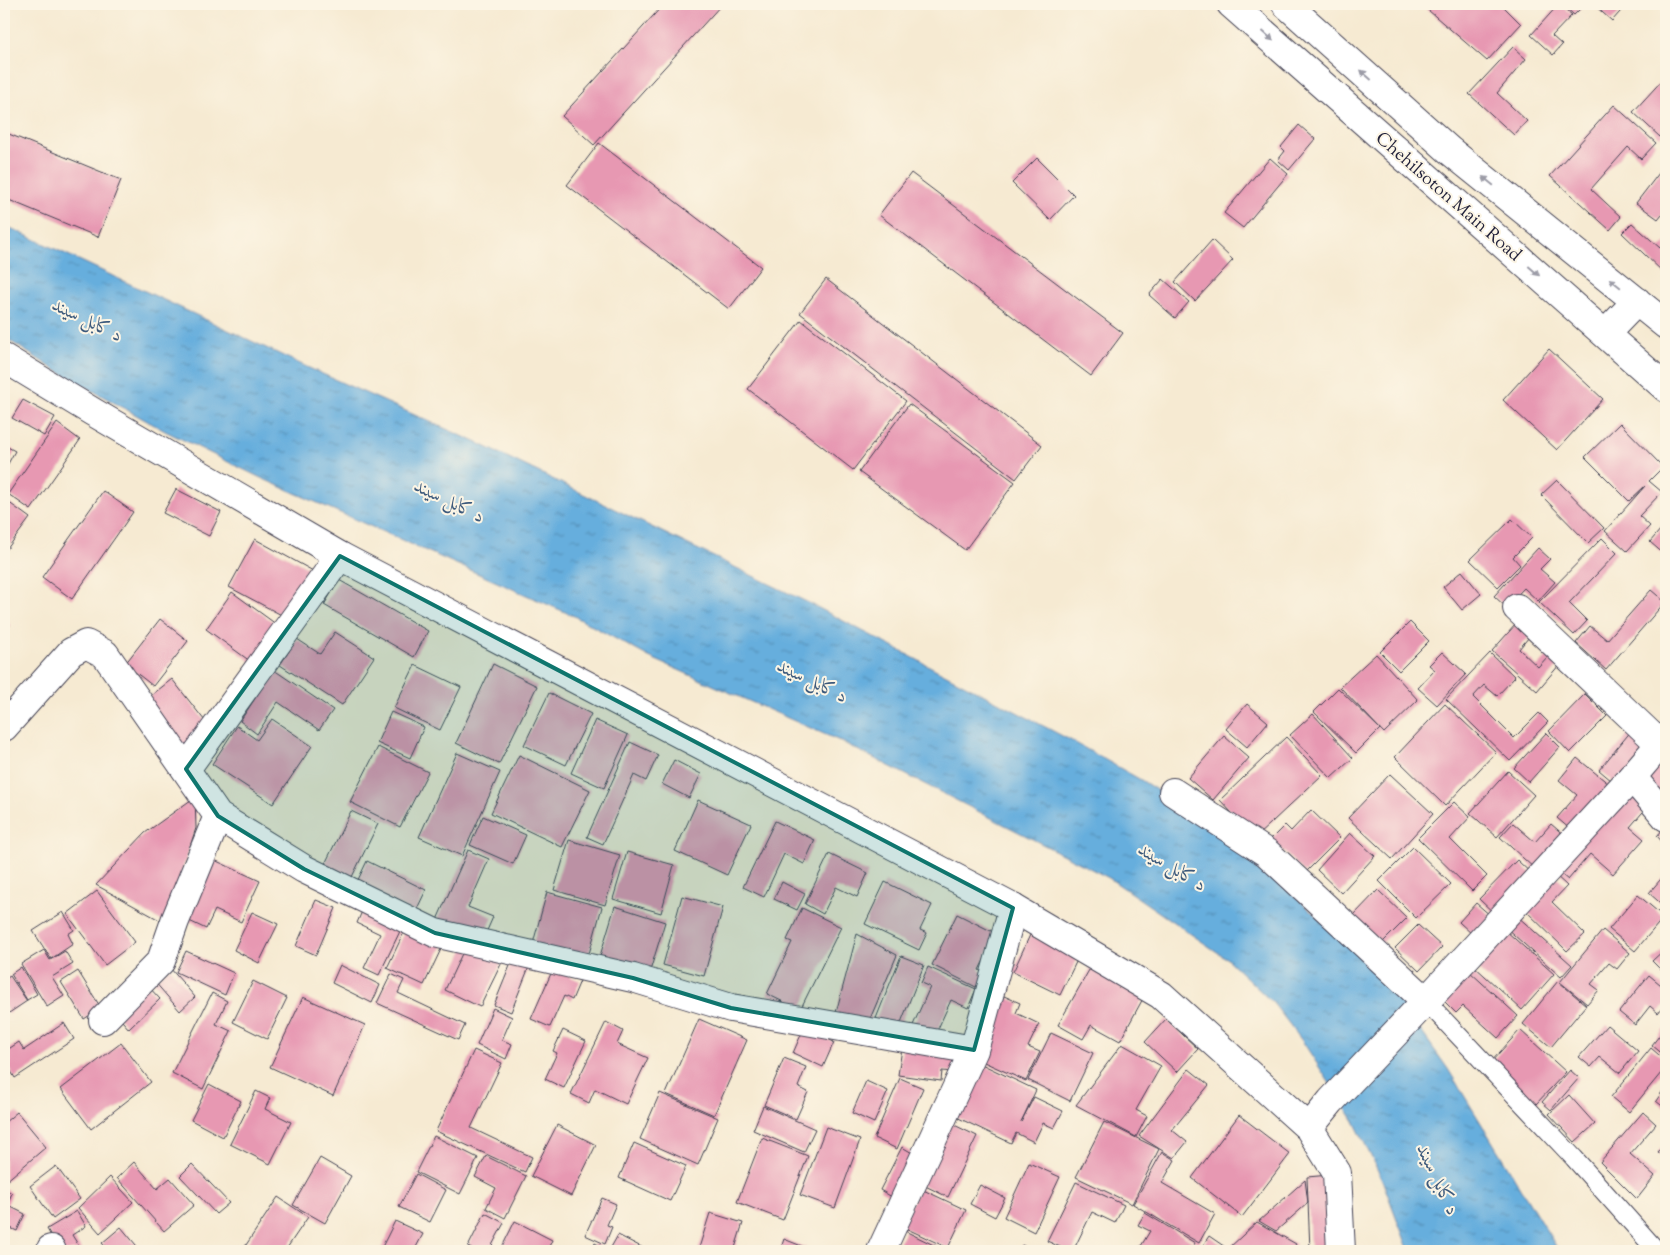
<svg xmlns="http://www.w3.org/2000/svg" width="1670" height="1255" font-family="'Sorts Mill Goudy',Amiri,serif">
  <defs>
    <pattern id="water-ripples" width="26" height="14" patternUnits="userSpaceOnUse" patternTransform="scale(1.25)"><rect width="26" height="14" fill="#66aedd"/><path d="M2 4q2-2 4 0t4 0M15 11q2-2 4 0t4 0" fill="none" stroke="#548db4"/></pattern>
  </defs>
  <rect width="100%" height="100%" fill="#fcf5e5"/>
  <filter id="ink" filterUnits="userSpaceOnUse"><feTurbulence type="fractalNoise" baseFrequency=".02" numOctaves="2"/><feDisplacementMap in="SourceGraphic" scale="10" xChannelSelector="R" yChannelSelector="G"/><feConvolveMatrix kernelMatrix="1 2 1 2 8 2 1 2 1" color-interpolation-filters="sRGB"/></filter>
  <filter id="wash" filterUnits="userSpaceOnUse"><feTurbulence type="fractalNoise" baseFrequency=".0096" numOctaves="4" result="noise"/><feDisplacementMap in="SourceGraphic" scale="20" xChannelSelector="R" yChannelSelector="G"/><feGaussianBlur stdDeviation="1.12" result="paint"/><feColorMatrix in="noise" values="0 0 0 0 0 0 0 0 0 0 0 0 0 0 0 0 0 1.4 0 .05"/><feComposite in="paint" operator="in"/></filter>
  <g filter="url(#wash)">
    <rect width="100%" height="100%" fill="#f6ead2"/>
    <!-- water -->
    <path fill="url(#water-ripples)" stroke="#44688c" d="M4 225 309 368 480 444 813 605 1072 741 1141 780 1203 820 1250 854 1370 966 1399 1000 1448 1069 1559 1251H1409L1381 1177 1354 1121 1303 1042 1287 1021 1273 1003 1226 958 1109 878 840 741 649 657 574 616 261 478 165 431 52 368 4 337Z"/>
    <g id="blocks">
      <!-- building -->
      <path fill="#e798b2" d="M664 4H722L594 145 562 116Z
        M1421 4H1501L1521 24 1487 61Z
        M1559 4 1572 15 1552 36 1562 45 1553 55 1531 35Z
        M1564 4H1585L1574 15 1563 5Z
        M1593 4H1627L1612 21Z
        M1513 47 1526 59 1497 93 1527 121 1514 135 1469 94Z
        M1666 76V130L1660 137 1633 112Z
        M1614 105 1656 143 1641 159 1628 147 1591 189 1621 217 1610 230 1550 176Z
        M1299 125 1315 139 1289 170 1278 160 1285 151 1281 147Z
        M4 132 121 180 98 237 4 198Z
        M599 143 761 267 729 309 567 185Z
        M1037 158 1074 195 1050 220 1012 183Z
        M1270 158 1288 174 1243 228 1224 213Z
        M1666 164V209L1658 219 1636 203Z
        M911 173 1123 333 1091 376 879 215Z
        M1632 223 1660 248 1666 242V272L1664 273 1622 233Z
        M1212 240 1233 260 1195 301 1175 282Z
        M826 279 1042 445 1016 479 800 313Z
        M1163 279 1189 302 1175 318 1149 295Z
        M801 320 906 401 853 470 748 389Z
        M1549 349 1603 399 1557 450 1503 400Z
        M23 400 55 417 44 436 12 418Z
        M909 404 1015 482 965 550 859 472Z
        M57 423 80 440 31 510 8 494Z
        M1620 423 1663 467 1649 481 1662 492 1639 516 1650 526 1627 551 1605 531 1645 486 1629 501 1585 457Z
        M4 445 15 451 4 471Z
        M1557 480 1604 528 1588 543 1541 495Z
        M176 489 221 512 209 536 163 513Z
        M103 491 133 512 72 599 42 577Z
        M4 499 30 518 4 553Z
        M1512 519 1532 538 1513 557 1520 565 1498 587 1470 560Z
        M1666 523V556L1650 542Z
        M1602 538 1617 553 1569 603 1587 621 1574 635 1539 602Z
        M255 539 315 572 289 619 229 587Z
        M1538 548 1550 559 1540 569 1555 582 1538 601 1524 588 1506 607 1494 596Z
        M1462 571 1481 594 1462 610 1443 587Z
        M339 580 428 631 414 657 324 605Z
        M1651 590 1665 602 1606 670 1576 643 1590 626 1607 640Z
        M232 592 280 627 254 664 206 629Z
        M4 619 10 625 4 632Z
        M160 619 188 641 153 686 125 664Z
        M1410 622 1429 641 1399 671 1380 652Z
        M1516 624 1529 637 1519 649 1538 667 1549 655 1560 664 1537 691 1492 651Z
        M335 632 374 657 342 705 280 665 297 639 320 654Z
        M1442 652 1466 674 1437 705 1418 688 1435 670 1429 665Z
        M1490 653 1515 677 1497 696 1484 685 1473 697 1514 738 1539 713 1548 722 1510 761 1446 699Z
        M1376 654 1418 700 1384 733 1340 687Z
        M493 664 537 686 499 764 456 743Z
        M415 665 461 687 440 730 394 708Z
        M274 670 333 710 319 730 278 702 257 734 240 721Z
        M172 679 212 730 183 753 143 702Z
        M1338 688 1380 729 1356 753 1314 712Z
        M549 693 591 714 566 765 524 745Z
        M1585 694 1607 716 1570 753 1549 731Z
        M1247 704 1268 722 1247 747 1226 729Z
        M1445 704 1496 752 1445 806 1395 757Z
        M391 712 424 727 410 758 377 743Z
        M1313 714 1353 758 1331 778 1290 735Z
        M272 719 312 746 273 804 212 764 237 726 257 740Z
        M595 720 628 735 604 788 571 773Z
        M1632 730 1652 746 1618 786 1599 770Z
        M1546 733 1560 747 1529 782 1514 768Z
        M1224 736 1249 758 1213 800 1188 778Z
        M1286 737 1322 775 1255 838 1220 800Z
        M630 742 658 755 646 781 634 775 603 844 587 837Z
        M378 747 428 772 400 827 350 802Z
        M457 753 500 772 462 856 419 837Z
        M519 755 590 790 562 847 491 813Z
        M1577 758 1615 789 1577 835 1557 818 1577 795 1559 780Z
        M674 760 701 774 689 798 662 784Z
        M1666 760V801L1645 781Z
        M1508 771 1534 795 1497 837 1470 813Z
        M1390 774 1433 814 1392 859 1348 818Z
        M1626 788 1648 806 1630 827 1644 839 1613 874 1590 854 1568 880 1555 869Z
        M195 797 196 828 165 923 96 885 145 833Z
        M698 800 751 824 727 875 675 851Z
        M1454 802 1470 817 1450 839 1487 876 1472 891 1418 838Z
        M1311 810 1340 838 1305 873 1271 839 1285 825 1291 831Z
        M351 811 378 824 349 883 322 870Z
        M483 816 526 835 513 864 470 845Z
        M775 821 815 840 804 864 784 854 764 897 743 887Z
        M1513 823 1535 842 1551 824 1565 836 1535 869 1500 837Z
        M1664 828 1666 830V846L1657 836Z
        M1350 833 1375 856 1341 893 1317 870Z
        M569 840 620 855 605 905 554 890Z
        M1413 847 1451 884 1416 918 1379 881Z
        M468 850 489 859 468 907 493 917 482 942 436 922Z
        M627 852 674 865 661 913 613 899Z
        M829 854 868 873 857 897 836 887 823 914 805 904Z
        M210 858 260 881 241 922 215 910 206 929 181 917Z
        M1517 860 1536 878 1498 917 1479 899Z
        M367 861 426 890 415 913 356 884Z
        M1666 873V908L1649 893Z
        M1554 874 1567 886 1552 902 1585 934 1567 951 1522 907Z
        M782 882 805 894 797 910 774 899Z
        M885 882 932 905 920 930 927 933 919 950 865 924Z
        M1378 890 1407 918 1382 943 1353 916Z
        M97 891 135 942 105 965 67 914Z
        M547 892 602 907 587 961 532 947Z
        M1638 895 1664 917 1635 951 1609 929Z
        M682 896 723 907 704 976 663 965Z
        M316 900 336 908 316 955 296 946Z
        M1476 903 1491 916 1473 935 1459 922Z
        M615 906 665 922 650 971 600 956Z
        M802 908 841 927 800 1010 767 994 792 942 787 940Z
        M363 909 402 927 379 975 364 968 380 934 357 923Z
        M63 912 74 930 68 934 73 944 51 959 33 931Z
        M252 912 278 924 259 963 234 950Z
        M957 914 997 934 979 970 989 976 982 990 932 965Z
        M1516 915 1572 965 1561 977 1505 927Z
        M1418 925 1442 947 1419 971 1395 948Z
        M406 928 443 945 424 985 387 968Z
        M1505 930 1554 974 1522 1010 1473 965Z
        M1603 930 1630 953 1617 969 1609 963 1591 984 1599 990 1587 1004 1560 982Z
        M857 934 897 955 867 1026 834 1020Z
        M1030 935 1078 958 1060 995 1013 972Z
        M467 943 503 960 480 1007 445 990Z
        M1666 948V969L1663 972 1652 961Z
        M44 950 50 960 65 951 73 964 52 977 64 996 47 1007 21 964Z
        M186 951 234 973 225 995 176 972Z
        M514 956 531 962 511 1012 494 1005Z
        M901 956 924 965 896 1035 873 1026Z
        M1093 963 1146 993 1120 1041 1091 1025 1083 1039 1058 1025Z
        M340 965 380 985 372 1003 332 983Z
        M21 967 37 994 27 1000 11 974Z
        M928 967 976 989 968 1008 951 1000 932 1042 910 1032 930 987 921 983Z
        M170 968 195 997 180 1011 154 981Z
        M553 969 580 981 572 1000 564 996 550 1027 531 1019Z
        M78 971 101 1008 84 1019 61 982Z
        M1469 971 1518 1016 1498 1038 1463 1006 1456 1013 1443 1000Z
        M391 974 404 980 398 993 465 1025 458 1040 377 1003Z
        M1649 975 1666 989V1003L1658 1013 1650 1006 1635 1025 1619 1012Z
        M10 976 27 1001 9 1013 4 1005V980Z
        M253 981 287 998 267 1039 233 1022Z
        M1558 981 1586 1005 1551 1047 1523 1024Z
        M147 985 160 999 129 1029 116 1014Z
        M212 993 227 1001 216 1024 231 1031 203 1089 172 1073Z
        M1004 996 1020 1003 1016 1013 1039 1024 1028 1047 1040 1052 1026 1081 975 1058Z
        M303 997 365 1025 333 1096 270 1067Z
        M493 1008 512 1017 502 1040 512 1044 506 1059 477 1045Z
        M699 1019 747 1040 714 1115 666 1094Z
        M1166 1019 1198 1049 1177 1072 1145 1042Z
        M606 1022 623 1031 617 1044 648 1058 626 1104 595 1089 589 1103 571 1094Z
        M64 1023 74 1039 15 1078 4 1060V1052L19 1042 24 1050Z
        M1607 1025 1638 1051 1620 1073 1600 1057 1591 1067 1579 1057Z
        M1666 1027V1057L1652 1045Z
        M804 1028 834 1042 823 1067 793 1053Z
        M563 1030 586 1041 564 1088 545 1079 557 1053 553 1051Z
        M1520 1030 1566 1072 1536 1104 1490 1063Z
        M1051 1033 1093 1053 1070 1101 1028 1080Z
        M903 1042 958 1050 954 1072 942 1071 941 1081 898 1075Z
        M121 1043 151 1082 91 1129 61 1089Z
        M1122 1044 1161 1066 1136 1110 1147 1116 1136 1137 1076 1105Z
        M1651 1048 1666 1061V1067L1629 1112 1611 1097Z
        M474 1050 502 1063 471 1128 532 1157 525 1172 436 1131Z
        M784 1058 806 1067 798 1087 808 1092 796 1119 764 1105Z
        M975 1061 1036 1090 1021 1122 1034 1097 1063 1111 1054 1128 1043 1123 1034 1142 1016 1133 1011 1143 950 1114Z
        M1189 1069 1209 1085 1172 1130 1187 1142 1174 1158 1139 1136Z
        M1570 1070 1579 1078 1551 1110 1542 1102Z
        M900 1078 923 1088 897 1149 874 1138Z
        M866 1081 888 1091 874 1123 852 1113Z
        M209 1084 241 1101 223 1137 191 1120Z
        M1666 1086V1109L1656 1101Z
        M256 1091 270 1098 265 1109 291 1122 270 1164 230 1144Z
        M660 1093 718 1118 698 1165 640 1139Z
        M1569 1095 1595 1124 1575 1142 1549 1114Z
        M763 1106 815 1129 804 1152 753 1130Z
        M17 1112 46 1147 5 1182 4 1123Z
        M1643 1112 1656 1124 1630 1154 1655 1176 1637 1199 1600 1162Z
        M1239 1115 1290 1154 1242 1217 1192 1178Z
        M948 1122 977 1136 948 1197 919 1183Z
        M1104 1122 1159 1149 1132 1204 1076 1177Z
        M557 1125 596 1145 571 1196 531 1176Z
        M826 1127 860 1140 835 1208 800 1195Z
        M434 1136 478 1158 460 1194 416 1172Z
        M762 1138 808 1156 783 1220 737 1202Z
        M1666 1142V1158L1658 1152Z
        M634 1143 686 1166 670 1201 619 1178Z
        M902 1147 914 1154 892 1197 880 1190Z
        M1162 1152 1175 1160 1162 1183 1215 1214 1199 1243 1133 1204Z
        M486 1156 526 1176 505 1218 486 1208 496 1188 475 1177Z
        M320 1158 351 1176 325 1223 293 1205Z
        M134 1162 157 1189 170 1178 194 1205 164 1231 117 1178Z
        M1029 1163 1060 1177 1034 1232 1004 1217Z
        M192 1164 229 1203 216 1214 180 1176Z
        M56 1166 80 1199 53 1219 30 1186Z
        M416 1174 446 1190 430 1222 399 1207Z
        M1330 1175 1331 1251H1300L1302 1247 1310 1250 1307 1177Z
        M110 1177 133 1202 100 1233 78 1208Z
        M1305 1180 1308 1203 1276 1231 1259 1221Z
        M1076 1182 1124 1205 1115 1223 1092 1212 1073 1251H1069L1047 1241Z
        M980 1185 1005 1198 995 1217 970 1204Z
        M919 1188 966 1210 948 1248 901 1226Z
        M4 1189 12 1193 7 1205 25 1214 17 1231 4 1225Z
        M278 1197 308 1217 285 1251H242Z
        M602 1198 616 1204 607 1225 612 1227 605 1244 585 1235Z
        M77 1211 86 1226 72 1235 82 1251H60L47 1229Z
        M485 1213 504 1223 489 1251H475L468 1247Z
        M710 1213 743 1223 734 1251H698Z
        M1145 1213 1195 1243 1190 1251H1138L1150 1231 1138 1225Z
        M395 1221 423 1234 414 1251H380Z
        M515 1221 552 1240 547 1251H500Z
        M1257 1222 1296 1244 1292 1251H1234L1229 1248Z
        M121 1227 141 1251H109L102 1243Z
        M905 1231 946 1251H895Z
        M618 1235 649 1251H590L595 1243 609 1251Z
        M1209 1236 1231 1251H1199Z
        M784 1239 814 1251H780Z
        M1022 1245 1034 1251H1018Z"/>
    </g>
  </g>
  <g filter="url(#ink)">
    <use href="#blocks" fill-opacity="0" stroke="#424052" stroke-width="1"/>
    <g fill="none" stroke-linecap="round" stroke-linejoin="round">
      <!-- lane casing -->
      <g stroke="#424052" stroke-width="20">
        <path id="lane" d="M1426 1001 1574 1158 1657 1251"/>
      </g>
      <!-- street casing -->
      <g stroke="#424052" stroke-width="30">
        <path id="street" d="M1517 608 1660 744
          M4 727 71 652 86 644 105 654 218 816 175 921 161 961 103 1020
          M186 769 340 556
          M1632 777 1666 817
          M1173 792 1267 853 1426 1001
          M218 816 304 869 435 933 633 978 731 1008 974 1050
          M51 1249 52 1251
          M881 1251 974 1050 1013 908"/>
      </g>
      <!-- secondary casing -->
      <g stroke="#424052" stroke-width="30">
        <path id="secondary" d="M1231 4 1666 388
          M1286 4 1449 150 1666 325
          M1605 334 1637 301
          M4 358 93 412 340 556 1013 908 1161 995 1309 1128 1337 1173 1341 1251
          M1309 1128 1331 1101 1426 1001 1632 777 1666 737"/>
      </g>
      <!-- lane -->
      <use href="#lane" stroke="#fff" stroke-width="18"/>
      <!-- street -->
      <use href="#street" stroke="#fff" stroke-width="28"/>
      <!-- secondary -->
      <use href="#secondary" stroke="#fff" stroke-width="28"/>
    </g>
    <!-- one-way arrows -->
    <defs><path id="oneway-solid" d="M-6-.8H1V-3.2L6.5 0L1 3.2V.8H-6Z" transform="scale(1.25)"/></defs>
    <g fill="#9c9ca7">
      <use href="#oneway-solid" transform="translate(1268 36) rotate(42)"/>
      <use href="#oneway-solid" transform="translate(1366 75) rotate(-138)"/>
      <use href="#oneway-solid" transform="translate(1488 181) rotate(-141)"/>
      <use href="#oneway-solid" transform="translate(1534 271) rotate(41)"/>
      <use href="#oneway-solid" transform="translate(1615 283) rotate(-141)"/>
    </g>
  </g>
  <!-- marked area -->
  <path fill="#0f766e" fill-opacity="0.2" stroke="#0f766e" stroke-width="4" stroke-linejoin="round" d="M340 556 1013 908 974 1050 731 1008 633 978 435 933 304 869 218 816 186 769Z"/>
  <g text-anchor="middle" stroke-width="4" stroke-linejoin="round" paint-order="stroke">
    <!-- street labels -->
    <g font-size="18" fill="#22223b" stroke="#fcf5e5">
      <text transform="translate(1449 196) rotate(41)" y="6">Chehilsoton Main Road</text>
    </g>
    <!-- water labels -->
    <g font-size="19" font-style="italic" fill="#3d5a7c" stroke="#fcf5e5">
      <text transform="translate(88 319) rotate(26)" y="7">د کابل سيند</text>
      <text transform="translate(450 500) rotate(26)" y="7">د کابل سيند</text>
      <text transform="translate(813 680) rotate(26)" y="7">د کابل سيند</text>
      <text transform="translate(1173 866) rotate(31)" y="7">د کابل سيند</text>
      <text transform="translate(1439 1179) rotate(65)" y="7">د کابل سيند</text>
    </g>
  </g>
  <!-- margin -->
  <rect width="1670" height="1255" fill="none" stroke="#fcf5e5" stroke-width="20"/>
</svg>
